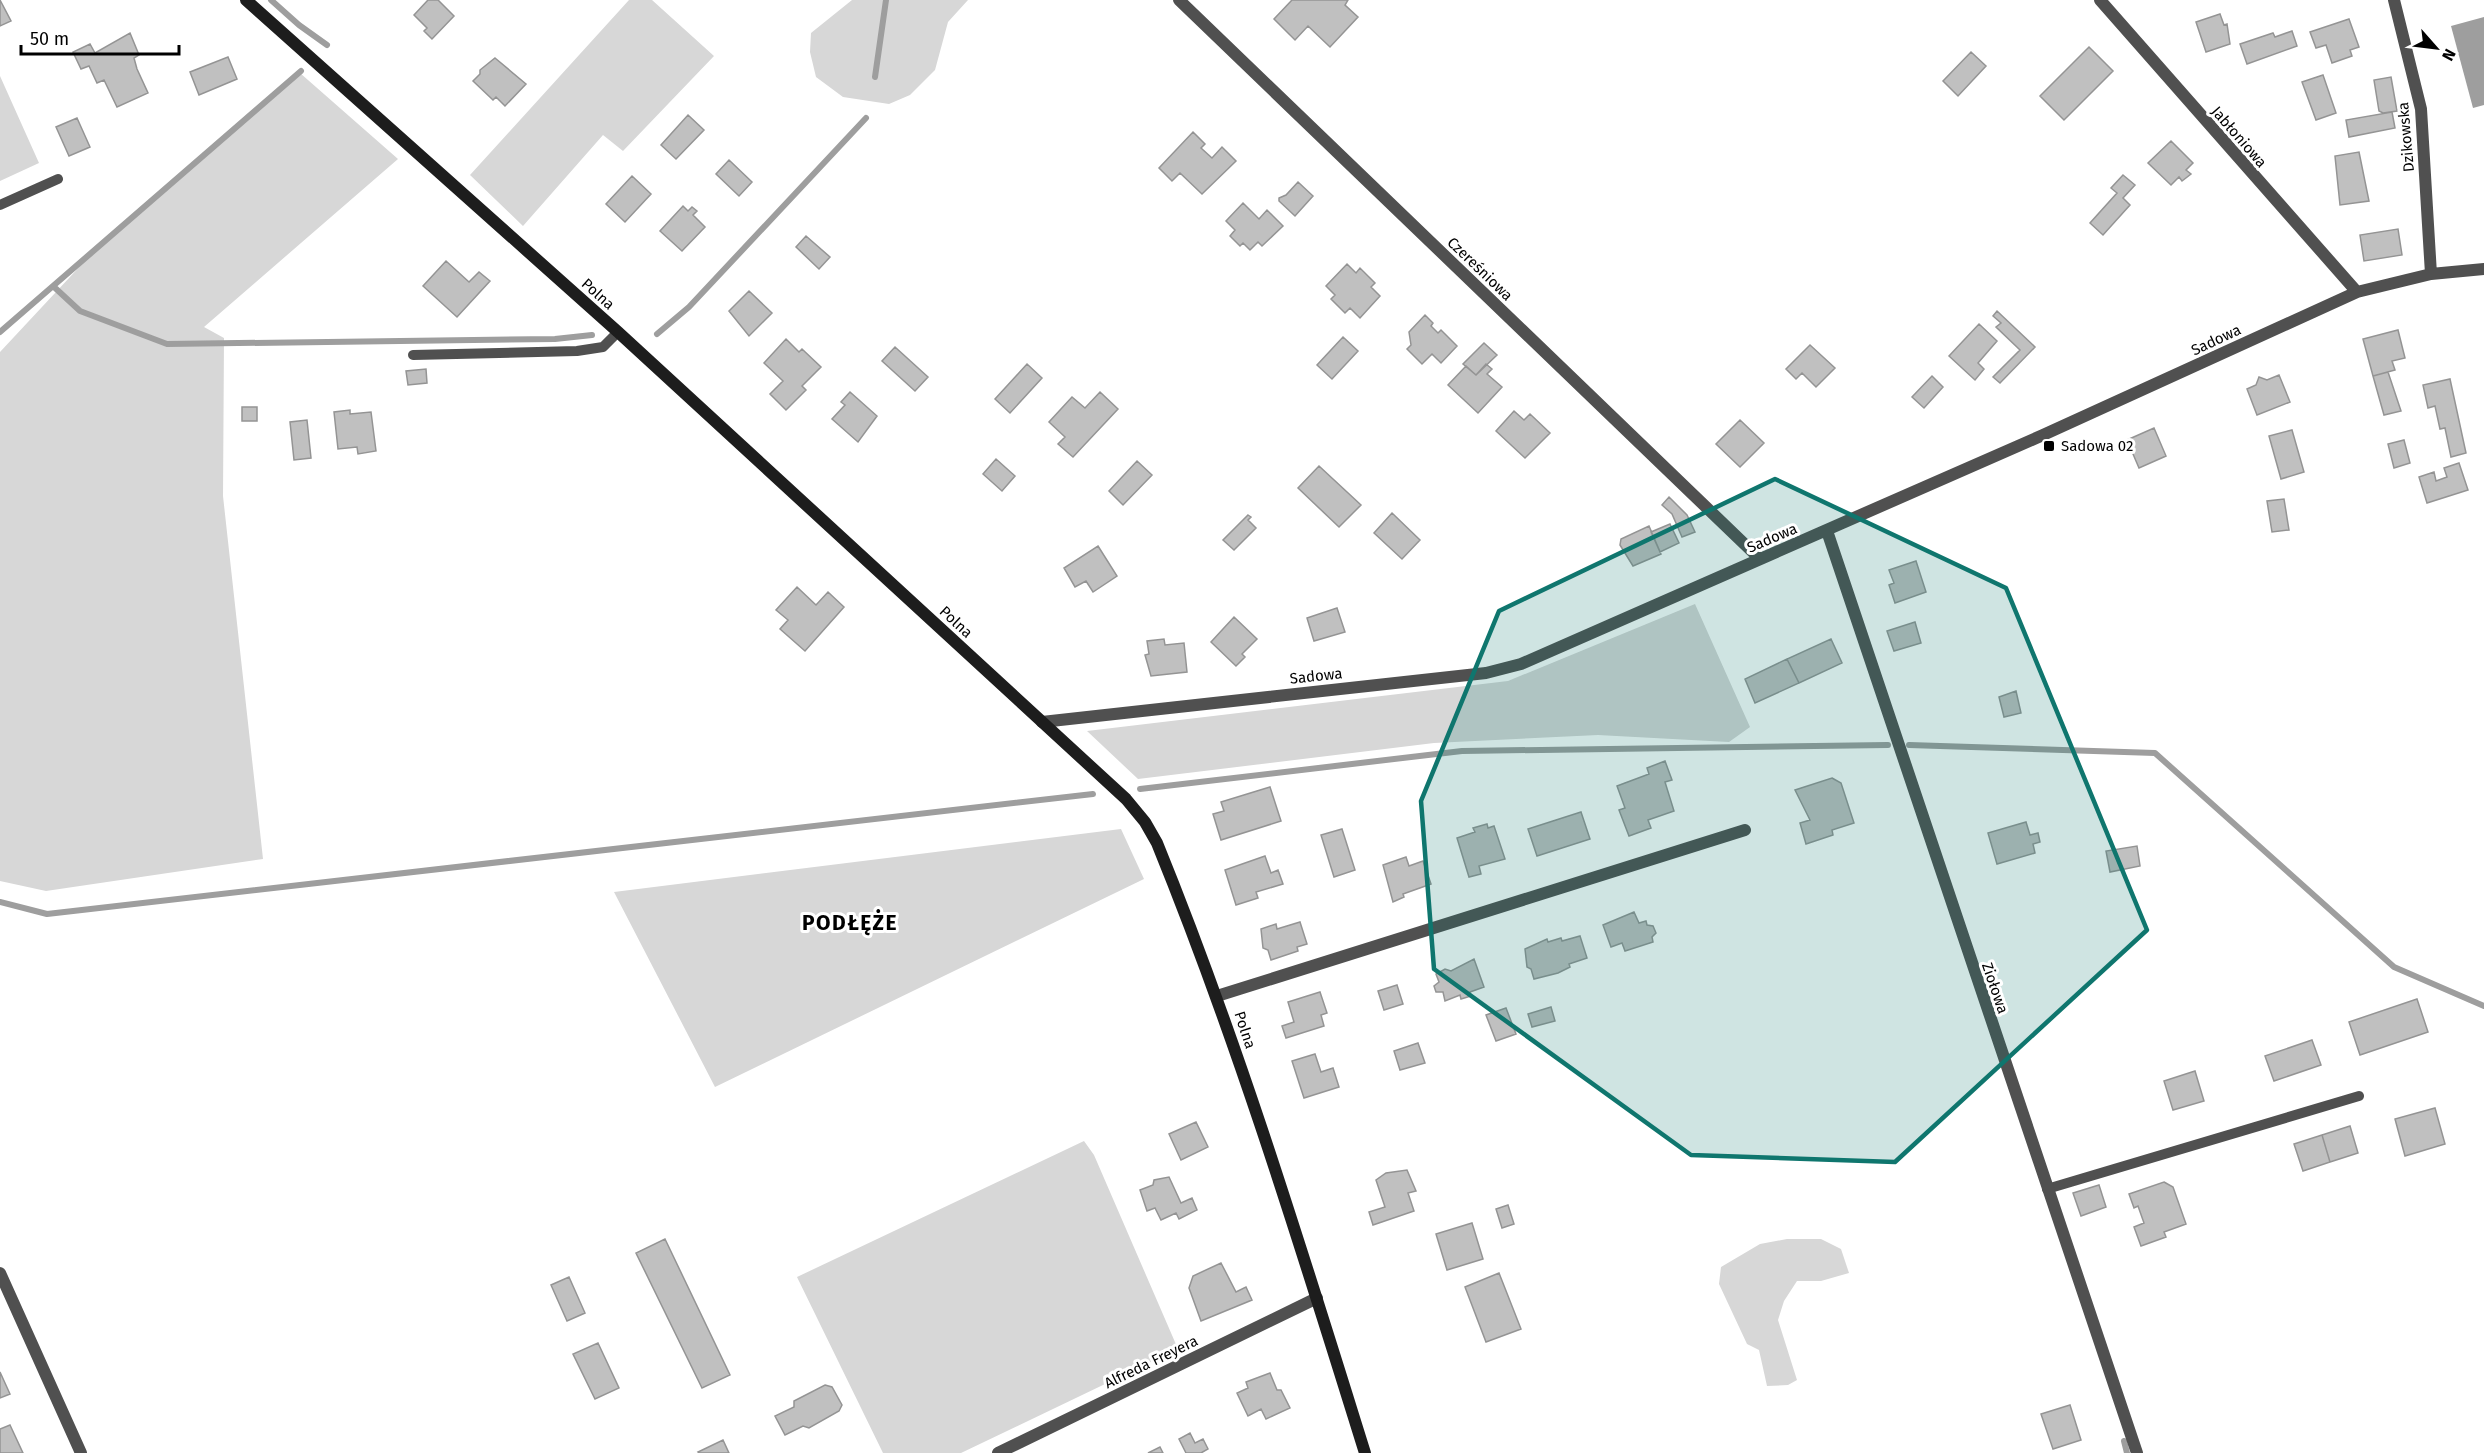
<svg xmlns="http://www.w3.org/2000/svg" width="2484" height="1453" font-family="'Fira Sans',sans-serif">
  <rect width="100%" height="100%" fill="#fff"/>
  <!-- green -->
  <path fill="#d7d7d7" d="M629 0H652L714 56 623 151 603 135 523 226 470 175Z
    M852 0H968L948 22 935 70 910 95 889 104 843 97 816 77 810 52 811 33Z
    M300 73 398 159 204 327 224 338 223 496 263 859 46 891 0 881V352L97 248Z
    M0 76 39 163 0 181Z
    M1695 604 1750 727 1729 742 1598 735 1434 743 1138 779 1087 731 1508 681Z
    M1121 829 1144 879 715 1087 614 892Z
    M1084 1141 1094 1155 1178 1349 961 1453H883L797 1277Z
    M1787 1239H1821L1841 1249 1849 1273 1821 1281H1797L1784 1301 1778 1320 1797 1380 1788 1385 1767 1386 1759 1350 1747 1344 1719 1284 1721 1267 1760 1244Z"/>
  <!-- water -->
  <path fill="#9e9e9e" d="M2484 17V105L2473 108 2451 26Z"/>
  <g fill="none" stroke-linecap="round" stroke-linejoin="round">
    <!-- stream -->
    <path stroke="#9e9e9e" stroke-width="6" d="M271 0 299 25 327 45
      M875 77 886 0
      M53 286 80 311 167 344 555 339 592 335
      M0 332 301 71
      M657 334 689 307 866 118
      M1909 745 2155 753 2394 967 2484 1006
      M1140 789 1462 751 1888 745
      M0 902 47 914 1093 794
      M2124 1441 2127 1453"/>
  </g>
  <!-- building -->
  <path fill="#c0c0c0" stroke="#949494" stroke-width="1.5" d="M0 0 11 21 0 26Z
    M428 0H438L454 16 432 39 424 31 427 28 414 15Z
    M1292 0H1348L1345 5 1358 17 1330 47 1308 26 1295 40 1274 19Z
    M2220 14 2224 25 2227 24 2230 44 2206 52 2196 22Z
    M2349 19 2359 47 2350 50 2352 56 2332 63 2326 45 2316 48 2310 32Z
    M2292 31 2297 46 2247 64 2240 44 2273 33 2275 37Z
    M130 33 139 55 134 58 137 69 148 93 117 107 104 80 97 83 89 66 81 69 73 52 90 44 95 53Z
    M2089 47 2113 71 2064 120 2040 96Z
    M1971 52 1986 66 1958 96 1943 81Z
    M228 57 237 79 199 95 190 72Z
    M495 58 526 84 505 106 496 97 493 100 473 81 480 74V70Z
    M2323 75 2336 113 2316 120 2302 82Z
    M2391 77 2397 111 2383 113 2379 111 2374 80Z
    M2392 112 2395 128 2349 137 2346 120Z
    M688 115 704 130 676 159 661 145Z
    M77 118 90 147 69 156 56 127Z
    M1193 132 1205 144 1201 148 1212 158 1222 147 1236 161 1202 194 1180 173 1172 181 1159 168Z
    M2171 141 2193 163 2186 170 2191 174 2182 181 2179 177 2171 185 2148 163Z
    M2359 152 2369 201 2340 205 2335 156Z
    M729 160 752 182 739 196 716 174Z
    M2123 175 2135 185 2123 198 2130 205 2103 235 2090 223 2117 193 2111 188Z
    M632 176 651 194 625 222 606 204Z
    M1298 182 1313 196 1295 216 1279 201V198L1286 195Z
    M1243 203 1259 219 1267 210 1283 226 1262 246 1258 242 1250 250 1243 243 1240 246 1230 236 1235 230 1226 221Z
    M683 206 688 211 692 207 697 211 693 215 705 227 682 251 660 231Z
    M2398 229 2402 255 2364 261 2360 235Z
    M806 236 830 257 819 269 796 247Z
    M446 261 469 282 479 272 490 281 457 317 423 286Z
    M1347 264 1356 273 1360 268 1375 283 1371 287 1380 296 1360 318 1350 308 1345 313 1331 299 1335 295 1326 286Z
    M749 291 772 313 749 336 729 311Z
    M1997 311 2035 347 2000 383 1993 377 2020 350 1996 327 2001 323 1993 316Z
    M1425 315 1433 323 1431 326 1438 333 1441 330 1457 346 1441 363 1432 354 1422 364 1407 349 1411 345 1409 332Z
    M1979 324 1997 341 1978 363 1984 369 1975 380 1949 356Z
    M2398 330 2405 358 2392 361 2395 370 2373 376 2363 339Z
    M1343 337 1358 351 1332 379 1317 365Z
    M786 339 799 352 802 349 821 367 802 386 806 390 786 410 770 394 783 381 764 363Z
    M1484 343 1497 355 1476 375 1463 364Z
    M1810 345 1835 368 1816 387 1802 373 1796 379 1786 369Z
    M895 347 928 377 915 391 882 361Z
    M1027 364 1042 378 1010 413 995 399Z
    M1486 364 1492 369 1487 374 1502 387 1478 413 1448 385 1466 366 1476 375Z
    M426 369 427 383 408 385 406 371Z
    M2388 372 2401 411 2384 415 2373 376Z
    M2279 375 2290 402 2257 415 2247 389 2256 385 2259 377 2267 380Z
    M1932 376 1943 387 1924 408 1912 397Z
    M2450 379 2466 453 2451 457 2445 428 2440 429 2435 406 2428 408 2423 385Z
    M850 392 877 416 858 442 832 419 845 405 841 402Z
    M1100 392 1118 409 1073 457 1058 444 1065 437 1049 422 1072 397 1085 408Z
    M242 407H257V421H242Z
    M350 410V414L371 412 376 451 358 454 357 447 338 449 334 412Z
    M1514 411 1524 420 1530 414 1550 433 1525 458 1496 431Z
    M307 420 311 458 294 460 290 422Z
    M1740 420 1764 443 1740 467 1716 444Z
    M2154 428 2166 456 2139 468 2127 440Z
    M2292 430 2304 472 2281 479 2269 436Z
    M2404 440 2410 463 2394 468 2388 444Z
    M996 459 1015 476 1002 491 983 474Z
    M1137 461 1152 475 1123 505 1109 491Z
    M2459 463 2468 490 2427 503 2419 477 2434 472 2436 481 2447 477 2444 468Z
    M1319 466 1361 505 1339 527 1298 488Z
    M1669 497 1687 515 1695 532 1682 537 1672 514 1662 505Z
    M2284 499 2289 530 2272 532 2267 501Z
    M1392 513 1420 540 1402 559 1374 533Z
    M1248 515 1251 517 1248 520 1256 528 1234 550 1223 540Z
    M1670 524 1679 543 1660 552 1651 532Z
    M1649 526 1661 554 1633 566 1620 545 1621 539Z
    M1098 546 1117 576 1093 592 1086 581 1075 587 1064 568Z
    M1916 561 1926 592 1895 603 1889 585 1894 583 1889 570Z
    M797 587 816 605 828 592 844 607 805 651 780 629 788 620 776 610Z
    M1337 608 1345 632 1314 641 1307 618Z
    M1234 617 1257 639 1242 654 1245 657 1236 666 1211 642Z
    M1915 622 1921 643 1894 651 1887 631Z
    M1164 639 1165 645 1184 643 1187 672 1151 676 1145 655 1149 654 1147 641Z
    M1831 639 1842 663 1799 683 1787 659Z
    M1787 659 1799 683 1755 703 1745 679Z
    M2016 691 2021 713 2004 717 1999 697Z
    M1665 761 1672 780 1665 782 1674 811 1648 820 1651 828 1629 836 1619 810 1625 808 1617 786 1649 774 1647 768Z
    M1832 778 1841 783 1854 823 1832 830 1833 835 1806 844 1800 823 1810 820 1795 790Z
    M1270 787 1281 821 1221 840 1213 814 1224 811 1221 802Z
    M1581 812 1590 839 1537 856 1528 829Z
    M2026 822 2030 835 2038 833 2040 842 2033 844 2035 853 1997 864 1988 833Z
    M1487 824 1488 828 1494 826 1505 859 1479 866 1481 874 1469 877 1457 838 1475 832 1473 828Z
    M1342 829 1355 870 1334 877 1321 835Z
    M2137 846 2140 866 2110 872 2106 851Z
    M1265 856 1271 873 1278 870 1283 884 1256 892 1258 898 1236 905 1225 870Z
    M1406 857 1409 866 1423 861 1431 884 1403 894 1404 897 1393 902 1383 865Z
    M1634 912 1639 923 1646 921 1647 925 1653 926 1656 933 1652 937 1653 942 1625 951 1622 943 1611 947 1603 925Z
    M1300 922 1307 944 1297 947 1298 951 1271 960 1268 950 1263 948 1261 929 1276 924 1277 929Z
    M1580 936 1587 958 1569 964 1570 967 1558 973 1534 979 1531 969 1527 967 1525 949 1547 939 1548 942 1561 938 1562 941Z
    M1474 959 1484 987 1470 992 1471 996 1461 999 1460 995 1445 1001 1443 992H1436L1434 986 1439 982 1436 974 1445 969 1451 971Z
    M1397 985 1403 1004 1384 1010 1378 991Z
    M1320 992 1327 1013 1321 1015 1324 1026 1286 1038 1282 1026 1294 1022 1288 1002Z
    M2417 999 2428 1032 2360 1055 2349 1022Z
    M1551 1007 1555 1021 1532 1027 1528 1014Z
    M1506 1008 1516 1034 1496 1041 1486 1015Z
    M2312 1040 2321 1065 2274 1081 2265 1056Z
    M1418 1043 1425 1063 1400 1070 1394 1051Z
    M1315 1054 1321 1072 1333 1068 1339 1087 1304 1098 1292 1061Z
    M2195 1071 2204 1101 2173 1110 2164 1081Z
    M2435 1108 2445 1144 2405 1156 2395 1119Z
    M1196 1122 1208 1147 1181 1160 1169 1134Z
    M2350 1126 2358 1153 2330 1162 2322 1135Z
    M2322 1135 2330 1162 2303 1171 2294 1144Z
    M1407 1170 1416 1191 1408 1193 1414 1211 1373 1225 1369 1212 1385 1207 1376 1180 1386 1173Z
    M1169 1177 1181 1203 1192 1198 1197 1210 1179 1219 1176 1213 1161 1220 1155 1208 1147 1211 1140 1190 1153 1185 1154 1180Z
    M2164 1182 2173 1187 2186 1224 2164 1232 2166 1237 2141 1246 2134 1227 2144 1223 2138 1206 2134 1208 2129 1194Z
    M2099 1185 2106 1207 2081 1216 2073 1193Z
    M1508 1205 1514 1224 1502 1228 1496 1209Z
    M1472 1223 1483 1259 1447 1270 1436 1234Z
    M665 1239 730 1375 702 1388 636 1253Z
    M1221 1263 1236 1292 1246 1287 1252 1300 1201 1321 1189 1288 1193 1276Z
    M1499 1273 1521 1329 1486 1342 1465 1287Z
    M569 1277 585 1313 567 1321 551 1285Z
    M598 1343 619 1388 595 1399 573 1354Z
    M0 1372 10 1394 0 1398Z
    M1270 1373 1277 1390H1281L1290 1408 1266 1419 1261 1409 1248 1416 1237 1393 1248 1388 1246 1382Z
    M825 1385 832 1387 842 1405 839 1411 809 1428 803 1426 785 1435 775 1416 794 1407V1401Z
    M2070 1405 2081 1440 2053 1449 2041 1414Z
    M10 1425 23 1453H0V1429Z
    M1190 1433 1195 1443 1203 1439 1208 1449 1201 1453H1186L1179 1439Z
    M723 1440 729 1453H699L698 1452Z
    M1160 1447 1163 1453H1148Z"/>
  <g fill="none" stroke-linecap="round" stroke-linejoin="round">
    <!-- lane -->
    <path stroke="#505050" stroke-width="10" d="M0 205 58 179
      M413 355 577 351 603 347 618 332
      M2047 1189 2359 1096"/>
    <!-- street -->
    <path stroke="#505050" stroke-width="12" d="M1179 0 1760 559
      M2100 0 2357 292
      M2394 0 2421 109 2431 274
      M1827 531 2137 1453
      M1042 722 1486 673 1521 664 2043 435 2357 292 2431 274 2484 269
      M1217 996 1745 830
      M0 1273 81 1453
      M998 1453 1317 1298"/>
    <!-- secondary -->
    <path stroke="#1d1d1d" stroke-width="12" d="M246 0 618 332 1126 799 1145 822 1157 843C1238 1042 1301 1248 1365 1453"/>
  </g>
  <!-- marked area -->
  <path fill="#0f766e" fill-opacity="0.2" stroke="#0f766e" stroke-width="4.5" stroke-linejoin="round" d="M1775 479 2006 588 2147 930 1895 1162 1691 1155 1434 969 1421 801 1499 611Z"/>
  <!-- markers -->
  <rect fill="#000" stroke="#fff" stroke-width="2" x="2043" y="440" width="12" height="12" rx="3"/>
  <g text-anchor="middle" stroke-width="6" stroke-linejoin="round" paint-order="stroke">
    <!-- street labels -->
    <g font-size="15" fill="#000" stroke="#fff">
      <text transform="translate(2239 137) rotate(49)" y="5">Jabłoniowa</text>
      <text transform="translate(2406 137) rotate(-95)" y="5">Dzikowska</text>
      <text transform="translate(1480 269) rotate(44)" y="5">Czereśniowa</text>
      <text transform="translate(598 294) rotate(42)" y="5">Polna</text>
      <text transform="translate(2216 340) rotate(-25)" y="5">Sadowa</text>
      <text transform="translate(1772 538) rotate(-23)" y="5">Sadowa</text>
      <text transform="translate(956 622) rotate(43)" y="5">Polna</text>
      <text transform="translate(1316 676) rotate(-6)" y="5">Sadowa</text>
      <text transform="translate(1995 988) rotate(71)" y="5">Ziołowa</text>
      <text transform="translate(1245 1030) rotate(72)" y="5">Polna</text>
      <text transform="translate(1151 1362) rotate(-26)" y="5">Alfreda Freyera</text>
    </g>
    <!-- poi labels -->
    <g font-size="15" fill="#000" stroke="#fff" text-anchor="start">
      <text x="2061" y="451">Sadowa 02</text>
    </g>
    <!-- district labels -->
    <g font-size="21" font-weight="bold" letter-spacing="1.5" fill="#000" stroke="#fff">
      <text x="850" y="930">PODŁĘŻE</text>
    </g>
  </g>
  <!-- north arrow -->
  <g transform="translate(2436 48) rotate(118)" stroke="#ffffff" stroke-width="4.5" paint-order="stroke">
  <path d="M0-4.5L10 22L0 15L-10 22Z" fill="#000000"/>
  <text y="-9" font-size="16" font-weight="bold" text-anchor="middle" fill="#000000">N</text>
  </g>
  <!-- scale -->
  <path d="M21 45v9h158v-9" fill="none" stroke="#000000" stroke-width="3"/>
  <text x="30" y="45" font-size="18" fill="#000000" stroke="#ffffff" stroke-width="4.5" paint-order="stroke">50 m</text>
</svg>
